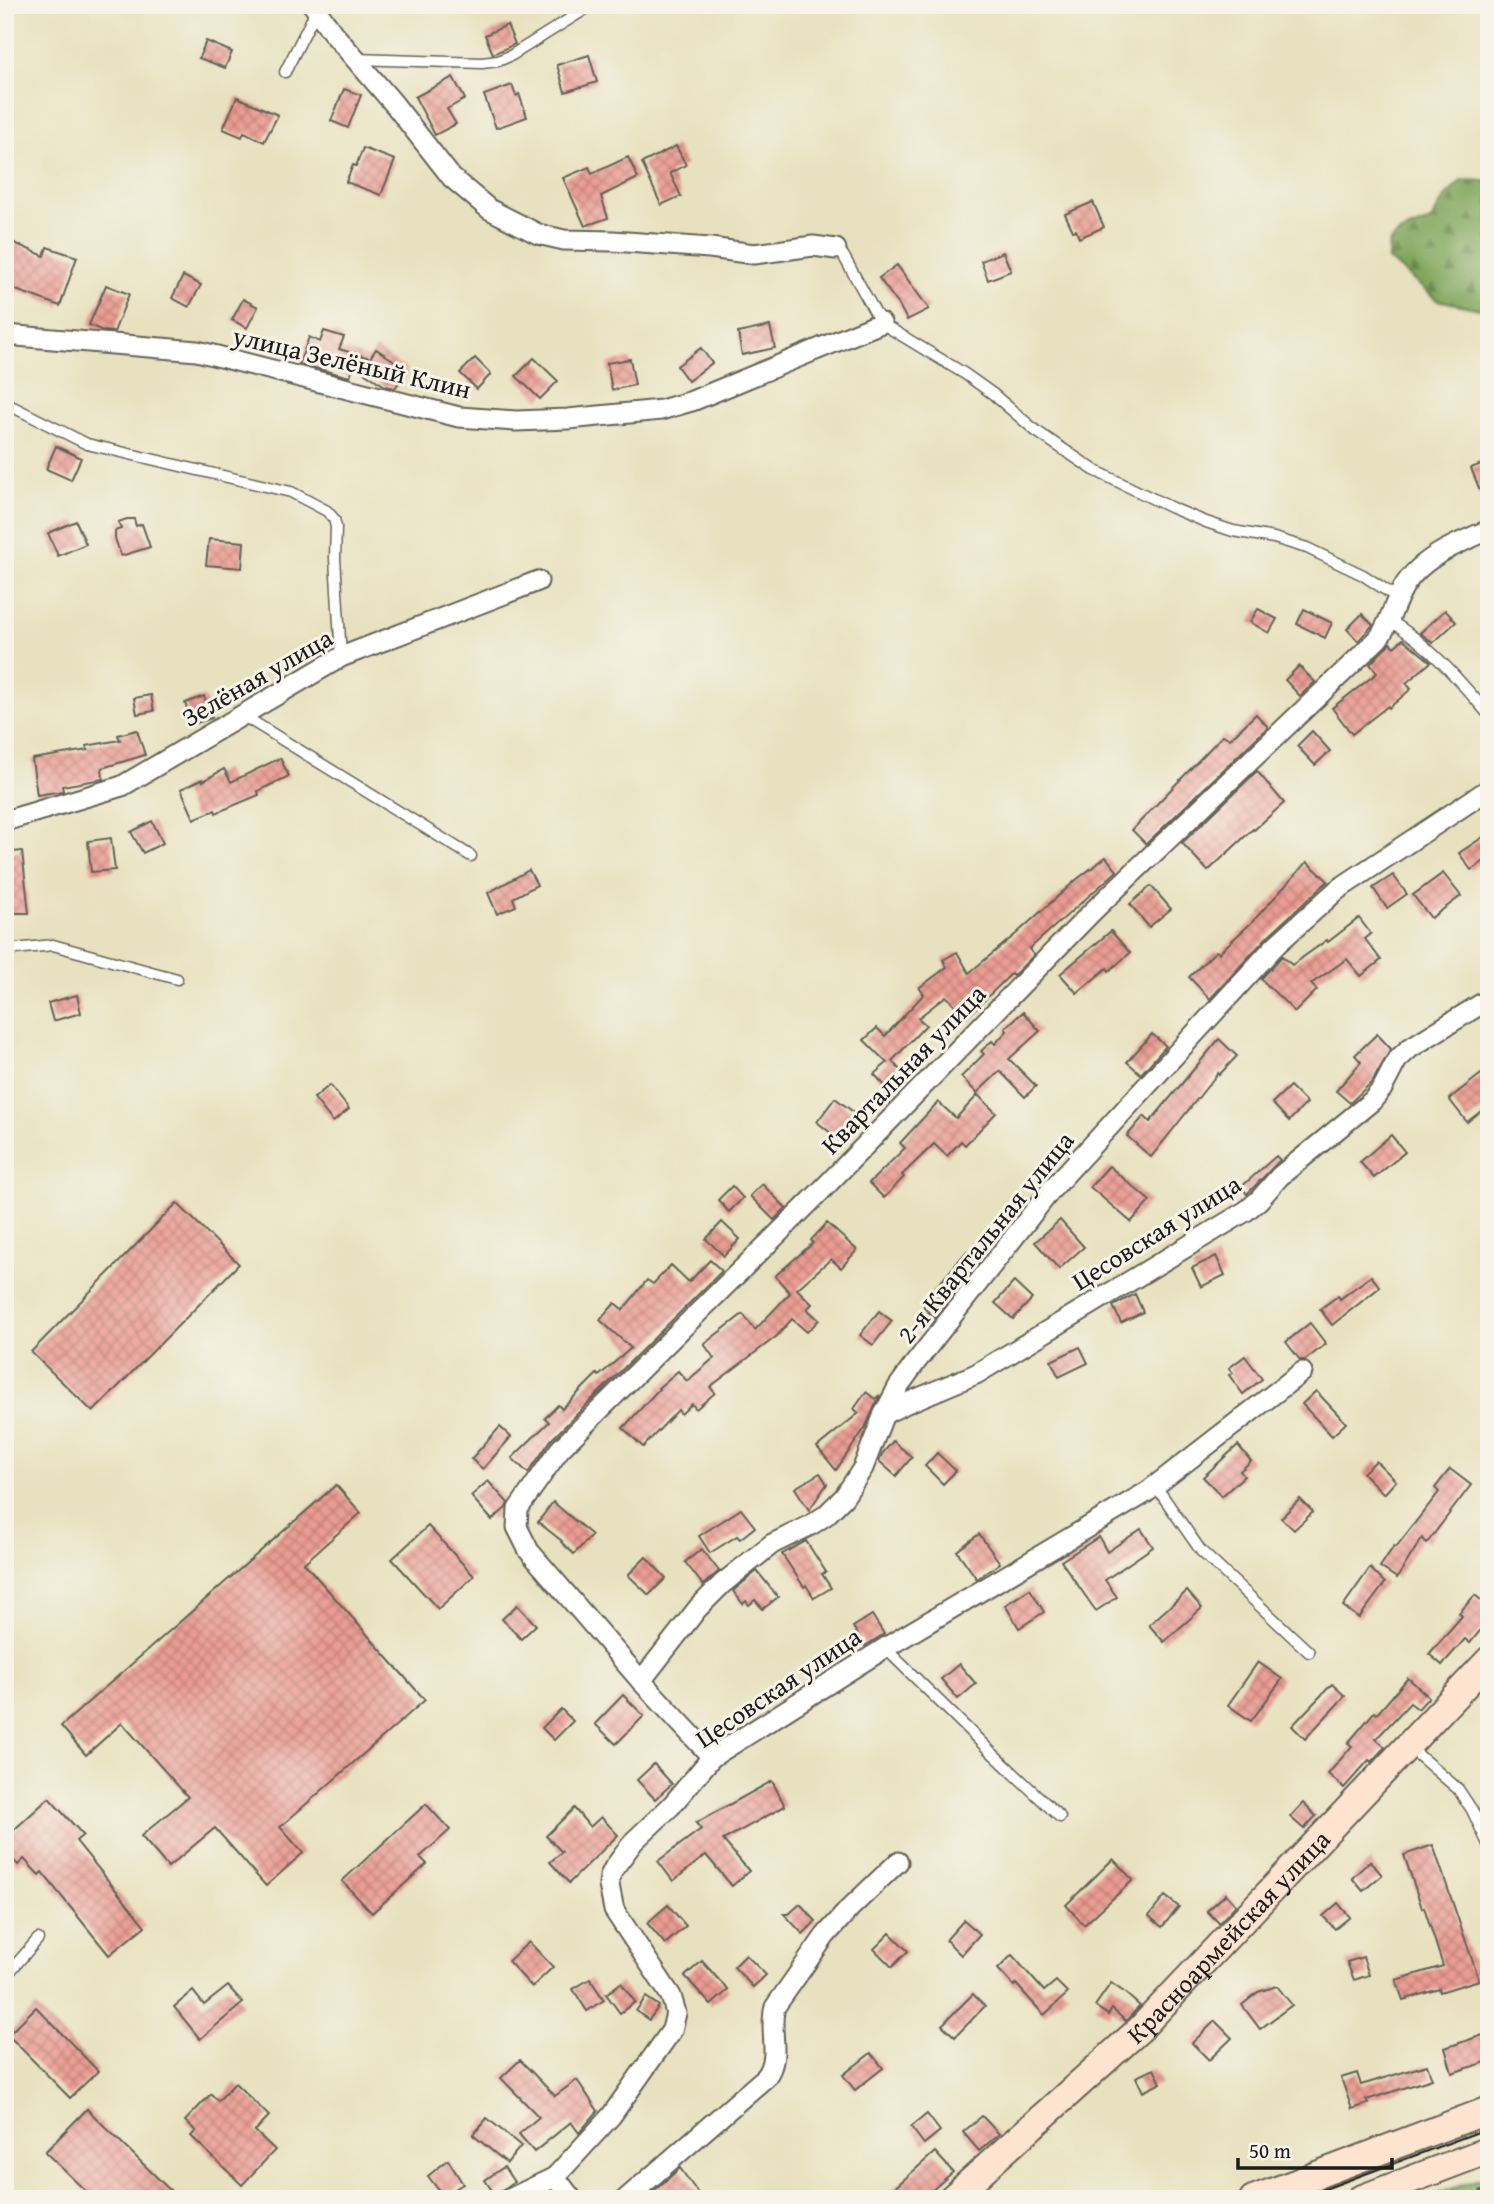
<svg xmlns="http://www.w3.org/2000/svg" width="1494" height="2204" font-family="'Gentium Book Plus',serif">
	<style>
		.forest { fill: url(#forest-firs); stroke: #4e613c; stroke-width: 2 }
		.building { fill: url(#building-cross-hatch) }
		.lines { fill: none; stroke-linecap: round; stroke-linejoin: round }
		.lane-casing { stroke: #636155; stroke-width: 13 }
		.street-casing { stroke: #636155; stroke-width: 23 }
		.secondary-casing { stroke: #636155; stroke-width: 30 }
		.path { stroke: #636155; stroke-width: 3.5; stroke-dasharray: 5 5; stroke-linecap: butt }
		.lane { stroke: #fff; stroke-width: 10 }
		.street { stroke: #fff; stroke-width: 19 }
		.secondary { stroke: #fde4d1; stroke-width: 26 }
		.tram { stroke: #1c1c1c; stroke-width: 2 }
		.labels { text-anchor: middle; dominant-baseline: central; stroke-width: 6; stroke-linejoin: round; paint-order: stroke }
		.street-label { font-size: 26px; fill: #1c1c1c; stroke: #f7f3e8 }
	</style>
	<defs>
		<pattern id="forest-firs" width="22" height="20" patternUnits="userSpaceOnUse" patternTransform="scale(1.75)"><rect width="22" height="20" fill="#80a65c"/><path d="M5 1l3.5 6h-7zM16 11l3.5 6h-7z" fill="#68864b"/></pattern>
		<pattern id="building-cross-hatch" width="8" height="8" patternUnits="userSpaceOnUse" patternTransform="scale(1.75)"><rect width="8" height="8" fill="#eb9d94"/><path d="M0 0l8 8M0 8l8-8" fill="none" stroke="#be7f78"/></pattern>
	</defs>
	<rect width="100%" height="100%" fill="#f7f3e8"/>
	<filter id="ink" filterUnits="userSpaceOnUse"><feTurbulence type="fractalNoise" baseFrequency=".0143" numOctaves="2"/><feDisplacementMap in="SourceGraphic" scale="14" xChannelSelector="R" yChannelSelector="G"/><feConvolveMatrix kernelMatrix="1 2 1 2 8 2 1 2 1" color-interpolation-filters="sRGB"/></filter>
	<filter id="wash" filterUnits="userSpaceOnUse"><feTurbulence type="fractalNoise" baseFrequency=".00686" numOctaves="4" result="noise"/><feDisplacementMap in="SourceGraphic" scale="28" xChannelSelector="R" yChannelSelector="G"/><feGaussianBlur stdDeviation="1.57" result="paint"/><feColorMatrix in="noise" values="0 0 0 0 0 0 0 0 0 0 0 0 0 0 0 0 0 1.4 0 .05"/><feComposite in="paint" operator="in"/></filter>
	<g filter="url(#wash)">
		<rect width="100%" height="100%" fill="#e8e1bf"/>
		<g class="forest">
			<polygon points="1462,180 1489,181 1489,311 1437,300 1388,259 1389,243 1401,232 1431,221 1444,198"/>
			<polygon points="1489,2178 1489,2199 1424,2199 1479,2179"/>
		</g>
		<g id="blocks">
			<g class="building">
				<polygon points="507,25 515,44 493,54 485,35"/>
				<polygon points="206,41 232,52 225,68 199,58"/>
				<polygon points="589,55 597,82 565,92 557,65"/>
				<polygon points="453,77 465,99 447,109 456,124 435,135 415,97"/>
				<polygon points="512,85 516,96 519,94 527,117 496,128 484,95"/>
				<polygon points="344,89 361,95 348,128 331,121"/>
				<polygon points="237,97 278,115 264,142 244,132 242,137 223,129"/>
				<polygon points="676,146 686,165 670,173 681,196 661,205 642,163"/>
				<polygon points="363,148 395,160 381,195 346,182 353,165 356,166"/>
				<polygon points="628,157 638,178 601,196 608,218 585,226 563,178 589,167 592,174"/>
				<polygon points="1093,202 1104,227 1079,238 1076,230 1073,231 1065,214"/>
				<polygon points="5,239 44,256 47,247 77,257 60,306 5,286"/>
				<polygon points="1003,252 1011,271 988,280 981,261"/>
				<polygon points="897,265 929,309 907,320 899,305 879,278"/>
				<polygon points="183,276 201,285 189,307 172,298"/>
				<polygon points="106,285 129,294 114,332 103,331 89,325"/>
				<polygon points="243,299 258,307 247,328 232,320"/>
				<polygon points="770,326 775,348 742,355 738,333"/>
				<polygon points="324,331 344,337 339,349 370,358 376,349 408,370 395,388 385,386 353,365 350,377 299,364 309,337 320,342"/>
				<polygon points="701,348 712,363 688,381 677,366"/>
				<polygon points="475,358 491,374 477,389 460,373"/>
				<polygon points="534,358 558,381 540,399 516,376"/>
				<polygon points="630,359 635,385 612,390 607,363"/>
				<polygon points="56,446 81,458 71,480 46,469"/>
				<polygon points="1489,461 1489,511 1488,511 1471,468"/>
				<polygon points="127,519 134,519 136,526 142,524 150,547 121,556 115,538 115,531 121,529 118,522"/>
				<polygon points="76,521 86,544 58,556 48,533"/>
				<polygon points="209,539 244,542 242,568 206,565"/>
				<polygon points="1258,609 1277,619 1269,633 1250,622"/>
				<polygon points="1304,609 1332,623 1325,638 1297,624"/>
				<polygon points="1445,610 1456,622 1433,643 1420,633"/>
				<polygon points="1362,614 1373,625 1358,641 1347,629"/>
				<polygon points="1403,639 1431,662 1406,683 1411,689 1389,708 1388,706 1352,734 1332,708 1377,673 1370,664 1390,643 1394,647"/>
				<polygon points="1299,666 1315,682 1300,696 1285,680"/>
				<polygon points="151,695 154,711 137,714 134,698"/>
				<polygon points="204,696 212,718 193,724 185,703"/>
				<polygon points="1256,714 1268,727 1146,844 1132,830 1223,735 1230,739"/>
				<polygon points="137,730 145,755 102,768 103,779 62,786 63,791 37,795 32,759 88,750 86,746 120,740 118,735"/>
				<polygon points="1312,731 1330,751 1315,765 1297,746"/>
				<polygon points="280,758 289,776 258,791 259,795 216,813 215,810 194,819 181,789 202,779 203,781 224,769 231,782"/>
				<polygon points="1257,771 1284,803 1254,830 1253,829 1208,871 1182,843"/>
				<polygon points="152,821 163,843 143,853 131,832"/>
				<polygon points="1489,833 1489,858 1471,870 1459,853"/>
				<polygon points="111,838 115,870 91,872 88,841"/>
				<polygon points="22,851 29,913 5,913 5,853"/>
				<polygon points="1106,857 1117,871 1029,949 1034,955 1013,976 1011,974 967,1017 946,996 918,1018 926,1025 892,1061 907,1078 891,1092 874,1074 887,1063 864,1040 877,1028 885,1036 924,994 919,988 947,967 943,960 957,952 969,973 1016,934 1076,880"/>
				<polygon points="1307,862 1328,881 1268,936 1210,999 1189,977 1216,951 1219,953 1253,921"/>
				<polygon points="529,870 537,885 513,898 516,906 497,914 488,893"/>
				<polygon points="1443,873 1461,896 1431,918 1413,895"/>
				<polygon points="1393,875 1407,894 1387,908 1373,888"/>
				<polygon points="1151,886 1171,909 1149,927 1130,904"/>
				<polygon points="1359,918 1371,934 1365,939 1381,960 1361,976 1347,959 1311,984 1317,990 1295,1012 1261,979 1282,956 1292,965 1327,940 1328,942"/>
				<polygon points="1111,931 1130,953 1109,971 1107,968 1077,993 1060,974"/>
				<polygon points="77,995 81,1013 53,1021 48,1003"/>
				<polygon points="1023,1012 1040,1031 1009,1059 1036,1086 1025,1097 1000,1071 977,1093 961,1077 984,1054 981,1051 992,1041 995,1044 1007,1031 1005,1028"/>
				<polygon points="1152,1034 1166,1046 1141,1074 1127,1062"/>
				<polygon points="1377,1034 1391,1049 1372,1082 1350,1103 1336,1091 1361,1062 1355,1055"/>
				<polygon points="1219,1039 1237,1056 1219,1075 1218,1073 1151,1157 1127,1136 1144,1116 1150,1122"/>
				<polygon points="1481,1074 1489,1083 1489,1105 1467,1122 1449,1099"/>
				<polygon points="330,1085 349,1109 333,1122 314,1098"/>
				<polygon points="1290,1086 1307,1103 1289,1121 1272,1103"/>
				<polygon points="978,1095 996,1113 965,1145 961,1141 947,1156 934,1144 902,1175 904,1177 884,1198 869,1183 905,1148 900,1143 938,1102 956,1118"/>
				<polygon points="835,1098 860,1117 841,1141 817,1122"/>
				<polygon points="1391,1135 1405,1152 1374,1178 1360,1162"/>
				<polygon points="1276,1156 1280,1160 1247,1194 1241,1187"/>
				<polygon points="1109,1166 1150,1201 1131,1222 1090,1187"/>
				<polygon points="762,1184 786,1208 774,1220 750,1196"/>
				<polygon points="732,1186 743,1198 729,1212 718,1200"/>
				<polygon points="177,1203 239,1264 93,1412 31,1352"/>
				<polygon points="1060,1220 1084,1247 1059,1269 1035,1242"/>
				<polygon points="722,1222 740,1239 724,1256 706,1239"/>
				<polygon points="827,1223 857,1250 841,1268 831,1259 797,1289 812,1304 807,1309 819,1320 807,1332 792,1319 777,1336 710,1387 715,1393 696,1409 692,1404 681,1414 678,1410 643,1447 623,1428 659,1389 658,1388 678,1371 687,1381 714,1358 704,1344 743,1314 755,1330 790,1293 775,1276 813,1243 811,1240"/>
				<polygon points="967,1251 979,1262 935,1318 924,1308 924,1302"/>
				<polygon points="1216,1256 1225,1275 1201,1287 1192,1268"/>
				<polygon points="710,1260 722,1271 551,1440 528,1473 512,1458 549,1422 545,1418 558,1405 562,1409 597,1374 599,1376 631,1348 600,1320 615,1303 623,1310 647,1280 653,1284 671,1265 689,1282"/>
				<polygon points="1371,1276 1380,1287 1332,1325 1320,1309 1338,1296 1340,1299"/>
				<polygon points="1014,1282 1032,1299 1013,1319 995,1303"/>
				<polygon points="1135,1294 1143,1312 1121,1323 1113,1306"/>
				<polygon points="879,1311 892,1321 873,1345 860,1335"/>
				<polygon points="1310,1323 1326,1344 1305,1360 1300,1360 1286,1342"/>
				<polygon points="1080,1347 1088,1363 1059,1377 1051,1361"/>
				<polygon points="1245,1356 1262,1379 1243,1394 1229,1375 1233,1373 1229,1368"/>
				<polygon points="1316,1391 1346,1423 1332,1436 1302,1404"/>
				<polygon points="866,1392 875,1399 880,1395 865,1428 836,1470 817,1447 859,1413 854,1409"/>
				<polygon points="500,1427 511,1437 483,1469 471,1459"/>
				<polygon points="893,1441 912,1457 896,1476 879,1461 882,1454"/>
				<polygon points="1238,1445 1251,1461 1240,1471 1244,1476 1222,1496 1203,1477"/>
				<polygon points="937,1453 956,1471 943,1484 925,1466"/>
				<polygon points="1376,1461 1396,1481 1384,1494 1363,1473"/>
				<polygon points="1450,1469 1471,1485 1427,1543 1422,1538 1397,1578 1380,1567 1394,1546 1396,1547 1439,1492 1435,1488"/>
				<polygon points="820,1473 827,1484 809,1510 795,1488"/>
				<polygon points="488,1481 508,1503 506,1508 492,1520 471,1496"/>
				<polygon points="336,1485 361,1513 304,1563 425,1700 280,1827 303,1853 266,1886 215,1828 168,1867 141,1836 188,1797 122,1723 86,1755 61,1726"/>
				<polygon points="1300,1499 1313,1512 1294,1530 1281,1518"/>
				<polygon points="553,1502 592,1535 574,1554 561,1542 562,1541 538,1522"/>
				<polygon points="741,1509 755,1527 740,1539 737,1536 710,1553 699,1536"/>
				<polygon points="428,1526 474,1576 438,1609 392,1559"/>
				<polygon points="1141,1529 1153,1547 1105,1580 1117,1597 1096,1611 1061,1561 1099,1537 1107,1552"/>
				<polygon points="979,1534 1000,1563 977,1579 957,1551"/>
				<polygon points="806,1541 826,1572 822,1574 831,1588 814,1598 806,1585 804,1587 782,1554"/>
				<polygon points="702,1549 719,1571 703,1585 685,1562"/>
				<polygon points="646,1557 666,1578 649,1595 628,1575"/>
				<polygon points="1370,1568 1385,1583 1359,1618 1343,1606"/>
				<polygon points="757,1571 778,1597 763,1609 755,1600 749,1605 746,1601 743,1604 733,1591"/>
				<polygon points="1030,1589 1044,1612 1019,1628 1005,1605"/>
				<polygon points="1187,1591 1202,1608 1164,1642 1149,1625"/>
				<polygon points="1475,1595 1489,1607 1489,1620 1470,1643 1465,1639 1442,1665 1429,1654 1462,1616 1459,1613"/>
				<polygon points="517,1605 536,1625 521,1639 502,1619"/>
				<polygon points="872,1615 884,1634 865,1646 853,1627"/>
				<polygon points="1258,1662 1282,1679 1251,1721 1228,1705"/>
				<polygon points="959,1664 976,1684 958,1699 941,1679"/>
				<polygon points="1408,1678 1429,1697 1418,1709 1410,1703 1376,1739 1385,1747 1371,1762 1369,1760 1344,1788 1328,1774 1352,1746 1348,1743 1374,1712 1377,1714"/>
				<polygon points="1332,1684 1345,1696 1305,1739 1292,1726"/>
				<polygon points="623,1695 644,1716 616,1744 595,1724"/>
				<polygon points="561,1709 573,1721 554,1740 542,1728"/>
				<polygon points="654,1764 672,1784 655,1799 637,1780"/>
				<polygon points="772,1781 785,1806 723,1840 749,1871 732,1886 706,1855 673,1881 658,1861 701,1829 696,1823"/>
				<polygon points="49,1798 83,1835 76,1841 145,1926 109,1955 42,1872 39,1875 24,1859 18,1865 5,1851 5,1838"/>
				<polygon points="1303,1803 1316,1816 1304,1829 1290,1817"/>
				<polygon points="426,1804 450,1830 420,1857 427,1864 372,1913 342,1881"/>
				<polygon points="574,1808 590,1827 601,1817 618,1835 569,1883 550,1862 562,1852 546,1836"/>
				<polygon points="1433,1845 1479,1980 1440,1992 1439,1989 1403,2000 1396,1980 1443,1966 1424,1907 1422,1908 1404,1855"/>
				<polygon points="1113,1859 1133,1880 1084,1925 1066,1905"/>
				<polygon points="1370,1861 1382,1875 1363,1891 1352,1878"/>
				<polygon points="1226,1894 1236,1905 1219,1923 1207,1911"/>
				<polygon points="1165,1896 1179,1907 1162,1927 1149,1916"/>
				<polygon points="1338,1903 1350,1917 1335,1929 1323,1916"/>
				<polygon points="800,1904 816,1921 803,1934 784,1914 789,1914"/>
				<polygon points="668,1905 686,1926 665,1944 647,1923"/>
				<polygon points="964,1920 980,1934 961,1955 946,1940"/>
				<polygon points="890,1933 908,1951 892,1967 874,1949"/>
				<polygon points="529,1942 553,1967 532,1987 508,1961"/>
				<polygon points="746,1955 766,1975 753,1987 734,1967"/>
				<polygon points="1012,1955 1044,1991 1056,1981 1068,1993 1044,2015 1016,1984 1014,1986 998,1969"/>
				<polygon points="1363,1957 1369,1975 1354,1980 1347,1962"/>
				<polygon points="702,1961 728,1990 711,2005 685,1976"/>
				<polygon points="590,1979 604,2000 587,2011 573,1989"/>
				<polygon points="621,1983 635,2002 620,2013 606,1994"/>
				<polygon points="1111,1983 1124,1992 1140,2006 1126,2021 1112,2009 1108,2015 1095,2006"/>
				<polygon points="228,1986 243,2003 200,2039 174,2007 193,1991 204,2005"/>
				<polygon points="1277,1986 1292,2005 1260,2029 1242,2005 1258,1992"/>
				<polygon points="973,1994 985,2006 955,2037 942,2025"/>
				<polygon points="646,1997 659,2006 649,2020 636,2011"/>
				<polygon points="36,2007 98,2071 70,2098 8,2035"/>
				<polygon points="1215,2021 1232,2038 1209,2060 1192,2043"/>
				<polygon points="1489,2033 1489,2061 1452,2073 1445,2048"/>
				<polygon points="871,2053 883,2068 855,2090 843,2075"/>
				<polygon points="520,2060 555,2096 577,2080 598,2111 579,2133 571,2122 534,2152 519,2134 539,2117 501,2078"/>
				<polygon points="1427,2065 1432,2079 1366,2100 1368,2104 1352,2109 1341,2078 1357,2073 1361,2085"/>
				<polygon points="1154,2069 1161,2083 1143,2092 1136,2077"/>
				<polygon points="235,2083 269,2116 255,2131 275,2150 242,2185 191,2136 196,2131 185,2121 211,2094 218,2101"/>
				<polygon points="87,2109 179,2199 94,2199 45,2152"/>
				<polygon points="927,2114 940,2131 924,2144 911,2127"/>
				<polygon points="982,2116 999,2134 979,2151 963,2132"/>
				<polygon points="487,2118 521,2146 507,2163 473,2135"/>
				<polygon points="935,2152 953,2172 922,2199 882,2199"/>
				<polygon points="448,2160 463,2184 443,2196 428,2176"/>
				<polygon points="504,2167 514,2182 495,2195 485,2180"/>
				<polygon points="680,2168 702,2199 645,2199"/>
			</g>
		</g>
	</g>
	<g filter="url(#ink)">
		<use href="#blocks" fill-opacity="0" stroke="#636155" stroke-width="2"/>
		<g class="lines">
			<defs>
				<g id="lane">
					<polyline points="355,59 482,63 498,61 512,55 592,5"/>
					<polyline points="285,72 316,11"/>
					<polyline points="836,249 843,255 881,323 965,374 993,394 1036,431 1094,470 1172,508 1206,522 1233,531 1274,538 1307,548 1363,575 1398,598"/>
					<polyline points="5,403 87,444 291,492 327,511 334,519 336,527 335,558 341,657"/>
					<path d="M1389,620C1429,644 1459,680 1489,715"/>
					<polyline points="242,715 471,856"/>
					<polyline points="5,950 53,945 177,979"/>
					<polyline points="1155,1485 1201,1551 1309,1652"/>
					<polyline points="885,1648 989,1750 1060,1817"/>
					<polyline points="1409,1747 1458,1789 1472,1810 1489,1846"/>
					<polyline points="5,1977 38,1939"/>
				</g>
				<g id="street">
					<polyline points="313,5 332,32 394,104 452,178 489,209 538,234 564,240 613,241 710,248 754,254 813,246 836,249"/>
					<polyline points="5,335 197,351 459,417 516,421 568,419 661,410 692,401 881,323"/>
					<polyline points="5,821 122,786 341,657 538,581"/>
					<polyline points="884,1414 907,1403 976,1374 1246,1211 1259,1200 1280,1176 1372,1101 1382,1089 1397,1060 1410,1048 1489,999"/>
					<path d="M641,1681L529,1551L517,1527L518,1509L560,1449L815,1197L1093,911L1378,639C1389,625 1392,609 1400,594C1415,560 1457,543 1489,530"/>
					<polyline points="712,1757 641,1681 698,1608 722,1584 772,1544 811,1525 826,1515 844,1497 863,1468 884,1414 898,1387 916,1362 1051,1190 1276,945 1337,890 1489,789"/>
					<polyline points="555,2177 611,2116 672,2030 676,2013 671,1996 614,1910 609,1885 610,1876 614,1868 634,1841 671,1806 712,1757 885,1648 1147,1492 1302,1372"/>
					<polyline points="509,2199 555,2177 572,2199"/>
					<path d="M626,2199L766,2077C782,2056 768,2031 775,2007L825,1936L850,1908L898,1862"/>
				</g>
				<g id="secondary">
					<path id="s1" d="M951,2199L1140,2029L1489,1660"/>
					<polyline points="1253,2199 1489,2110"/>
					<polyline points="1360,2199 1489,2150"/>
				</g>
			</defs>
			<use href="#lane" class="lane-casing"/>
			<use href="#street" class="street-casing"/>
			<use href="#secondary" class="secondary-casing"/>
			<polyline class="path" points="1461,2199 1489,2188"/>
			<use href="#lane" class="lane"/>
			<use href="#street" class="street"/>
			<use href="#secondary" class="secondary"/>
			<polyline class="tram" points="1298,2199 1489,2128"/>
		</g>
	</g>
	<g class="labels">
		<g class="street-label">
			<text transform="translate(352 362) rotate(13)">улица Зелёный Клин</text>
			<text transform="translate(257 677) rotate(-30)">Зелёная улица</text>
			<text transform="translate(903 1069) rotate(-46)">Квартальная улица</text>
			<text transform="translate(1156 1232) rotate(-32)">Цесовская улица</text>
			<text transform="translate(985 1237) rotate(-51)">2-я Квартальная улица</text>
			<text transform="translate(778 1687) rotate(-34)">Цесовская улица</text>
			<text stroke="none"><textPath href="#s1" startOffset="382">Красноармейская улица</textPath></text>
		</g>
	</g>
	<rect width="1494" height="2204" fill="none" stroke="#f7f3e8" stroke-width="28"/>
	<path d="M1238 2158v10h154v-10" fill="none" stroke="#1c1c1c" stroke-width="3.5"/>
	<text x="1249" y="2158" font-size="21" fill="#1c1c1c" stroke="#f7f3e8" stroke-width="5" paint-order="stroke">50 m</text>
</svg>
